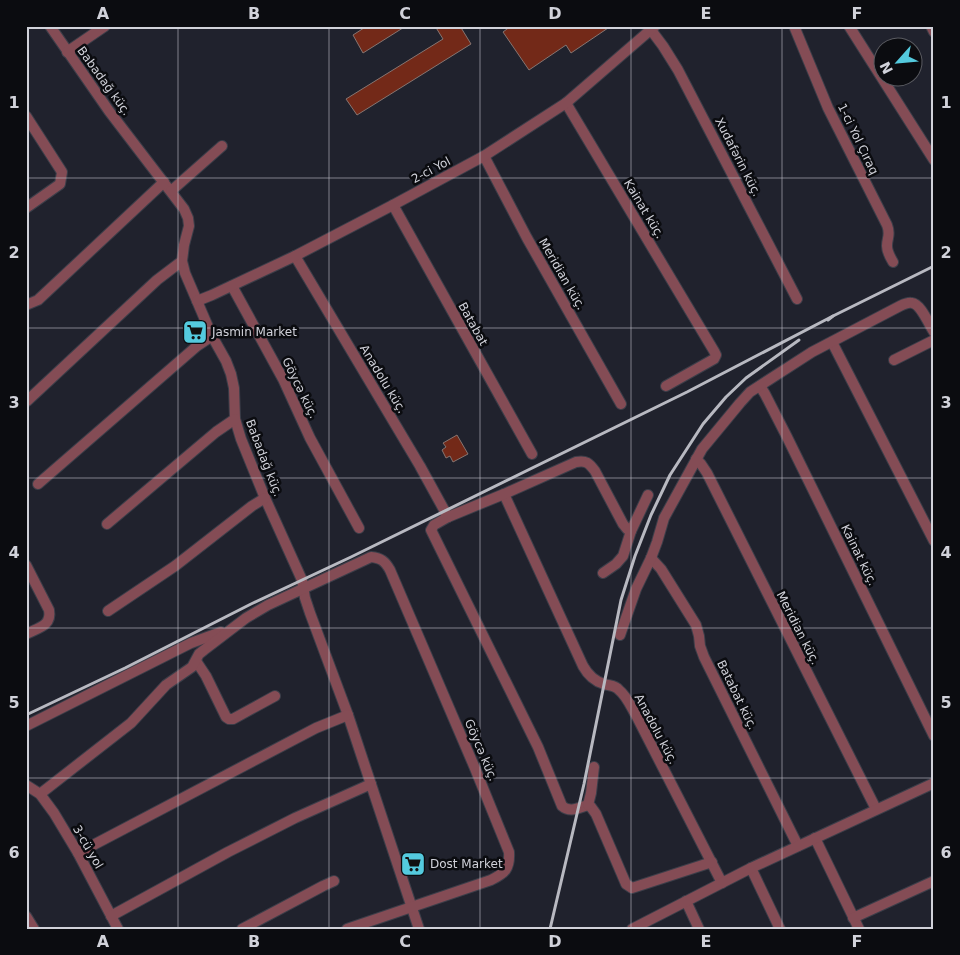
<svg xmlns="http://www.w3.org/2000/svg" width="960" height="955" font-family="'DejaVu Sans',sans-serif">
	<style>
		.building { fill: #732918; stroke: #867571 }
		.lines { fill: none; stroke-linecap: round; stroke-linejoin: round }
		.minor-casing { stroke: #3c3e49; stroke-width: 12 }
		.minor { stroke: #844c55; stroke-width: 10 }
		.rail { stroke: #b8b9c1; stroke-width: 3 }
		.grid { fill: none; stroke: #d1d2da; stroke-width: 1; stroke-opacity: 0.55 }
		.labels { text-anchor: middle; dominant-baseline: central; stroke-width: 5; stroke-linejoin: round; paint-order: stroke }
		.street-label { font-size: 12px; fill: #d1d2da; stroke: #0b0c10 }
		.poi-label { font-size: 12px; fill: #d1d2da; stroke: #0b0c10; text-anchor: start }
		.neatline { fill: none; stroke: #d1d2da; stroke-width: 2 }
		.grid-label { font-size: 16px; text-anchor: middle; font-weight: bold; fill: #d1d2da }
	</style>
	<rect width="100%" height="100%" fill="#20222d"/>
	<g class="building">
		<polygon points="367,26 406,26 363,53 353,35"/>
		<polygon points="435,26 460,26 471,44 357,115 346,99 443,39"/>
		<polygon points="511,26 611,26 571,53 566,45 529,70 503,32"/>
		<polygon points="457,435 468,454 453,462 450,456 446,458 442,450 446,447 443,443"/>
	</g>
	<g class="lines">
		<defs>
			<g id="minor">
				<polyline points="50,26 109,111 184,209 188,218 189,226 184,245 182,261 185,273 212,336 226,361 231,374 234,388 235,419 241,439 265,498 302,580 305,598 310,613 348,715 419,929"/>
				<path d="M794,26L828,108L887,225C891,235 887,237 887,246C887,251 890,257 893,262"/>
				<polyline points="849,26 934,160"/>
				<polyline points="931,26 934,32"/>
				<polyline points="651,30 663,46 678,70 797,299"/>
				<polyline points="67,52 105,26"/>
				<polyline points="566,103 714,351 716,355 714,359 666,386"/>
				<polyline points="26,116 62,172 60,184 26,208"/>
				<polyline points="484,156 527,238 621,404"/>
				<polyline points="171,191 222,146"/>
				<polyline points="393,205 532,454"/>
				<polyline points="295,256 420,466 448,517"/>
				<polyline points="232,286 283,379 310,438 359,528"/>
				<polyline points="197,301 212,295 295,256 393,205 484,156 566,103 655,26"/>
				<polyline points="26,305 38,300 164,182"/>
				<polyline points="832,342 934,541"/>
				<polyline points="894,360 934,340"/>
				<polyline points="760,386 765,394 787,437 934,736"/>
				<polyline points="27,401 157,280 182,261"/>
				<polyline points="696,459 701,464 707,473 876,809"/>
				<polyline points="38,484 197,346 212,336"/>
				<path d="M504,494L583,666C588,675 594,681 604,684C610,686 615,685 619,690C627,696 632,709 637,717L722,883"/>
				<polyline points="107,524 216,432 235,419"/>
				<polyline points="651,558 661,569 696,625 699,636 700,646 704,657 798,846"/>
				<path d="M26,565L49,610C52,626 38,628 26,634"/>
				<polyline points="603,573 616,564 623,556 631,531 648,495"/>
				<polyline points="108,611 175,566 252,506 265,498"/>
				<path d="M620,635L636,589L651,558L657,542L664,518L702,449L740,403L750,392L812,352L900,306C904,304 908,302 912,303C921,304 929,325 934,332"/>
				<polyline points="196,661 206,676 226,717 229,719 233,719 275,696"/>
				<polyline points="26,726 191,643 221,632"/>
				<polyline points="26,785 40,794 54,813 78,853 118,929"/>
				<path d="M40,794L131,723L166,685L192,667L199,654L204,650L246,618L268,605L371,557C381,558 385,561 390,570L474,766L509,852C510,869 505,873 491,880L347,929"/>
				<path d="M588,805C578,808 570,813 562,806L538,747L431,530L434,525L448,517L504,494L576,462C586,460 589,463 595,471L623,524L627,529L631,531"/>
				<polyline points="588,805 591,807 596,814 626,884 632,888 712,862"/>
				<polyline points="588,805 591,793 594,767"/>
				<polyline points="815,838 859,929"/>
				<polyline points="78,853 316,728 348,715"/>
				<polyline points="751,868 780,929"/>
				<polyline points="686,901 699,929"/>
				<polyline points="26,916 34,929"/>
				<polyline points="111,916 228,852 295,818 371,784"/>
				<polyline points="853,918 934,881"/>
				<polyline points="242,929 323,886 334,881"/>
				<polyline points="632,929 751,868 934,783"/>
			</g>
		</defs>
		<use href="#minor" class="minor-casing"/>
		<use href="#minor" class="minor"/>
		<g class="rail">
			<polyline points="828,320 833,316 934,266"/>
			<polyline points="26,715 125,668 251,604 351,557 687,392 833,316"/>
			<polyline points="550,929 584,784 621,600 635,556 651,515 670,475 703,424 726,397 746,378 799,340"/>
		</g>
	</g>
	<path class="grid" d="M178,26V929M329,26V929M480,26V929M631,26V929M782,26V929M26,178H934M26,328H934M26,478H934M26,628H934M26,778H934"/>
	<defs>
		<symbol id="supermarket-square" viewBox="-11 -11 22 22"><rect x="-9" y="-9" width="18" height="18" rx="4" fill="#54cade" stroke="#0b0c10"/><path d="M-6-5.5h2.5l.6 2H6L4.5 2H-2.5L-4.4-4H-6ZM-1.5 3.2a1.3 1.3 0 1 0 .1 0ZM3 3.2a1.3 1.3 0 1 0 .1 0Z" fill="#111"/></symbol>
	</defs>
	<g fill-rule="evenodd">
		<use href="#supermarket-square" x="181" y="318" width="28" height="28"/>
		<use href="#supermarket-square" x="399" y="850" width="28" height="28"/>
	</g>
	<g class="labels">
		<g class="street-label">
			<text transform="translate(104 81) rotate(54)">Babadağ küç.</text>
			<text transform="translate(858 139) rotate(64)">1-ci Yol Çıraq</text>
			<text transform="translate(738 157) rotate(63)">Xudafərin küç.</text>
			<text transform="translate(431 170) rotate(-28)">2-ci Yol</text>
			<text transform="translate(644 209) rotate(59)">Kainat küç.</text>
			<text transform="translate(562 274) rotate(60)">Meridian küç.</text>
			<text transform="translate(473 324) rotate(61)">Batabat</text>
			<text transform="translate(383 379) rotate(59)">Anadolu küç.</text>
			<text transform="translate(300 388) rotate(64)">Göycə küç.</text>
			<text transform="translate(264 458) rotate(69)">Babadağ küç.</text>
			<text transform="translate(859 555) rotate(64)">Kainat küç.</text>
			<text transform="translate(798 628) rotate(63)">Meridian küç.</text>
			<text transform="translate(737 695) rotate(64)">Batabat küç.</text>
			<text transform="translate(656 729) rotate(62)">Anadolu küç.</text>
			<text transform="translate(481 750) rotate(67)">Göycə küç.</text>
			<text transform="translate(88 847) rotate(60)">3-cü yol</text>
		</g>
		<g class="poi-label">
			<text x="212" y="332">Jasmin Market</text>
			<text x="430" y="864">Dost Market</text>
		</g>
	</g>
	<rect width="960" height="955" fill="none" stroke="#0b0c10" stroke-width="55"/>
	<g transform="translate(898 62) rotate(243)"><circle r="24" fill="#0b0c10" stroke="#5a5b61"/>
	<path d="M0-4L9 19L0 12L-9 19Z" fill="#54cade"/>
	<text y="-8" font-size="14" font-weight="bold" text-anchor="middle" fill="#d1d2da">N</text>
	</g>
	<rect x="28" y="28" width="904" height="900" class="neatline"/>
	<g class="grid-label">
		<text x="103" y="19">A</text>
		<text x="254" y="19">B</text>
		<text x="405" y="19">C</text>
		<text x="555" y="19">D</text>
		<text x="706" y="19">E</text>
		<text x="857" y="19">F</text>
		<text x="14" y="108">1</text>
		<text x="946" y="108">1</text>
		<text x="14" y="258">2</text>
		<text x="946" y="258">2</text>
		<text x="14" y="408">3</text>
		<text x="946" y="408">3</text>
		<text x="14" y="558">4</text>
		<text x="946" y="558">4</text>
		<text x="14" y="708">5</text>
		<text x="946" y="708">5</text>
		<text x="14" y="858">6</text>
		<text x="946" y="858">6</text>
		<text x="103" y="947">A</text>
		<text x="254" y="947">B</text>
		<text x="405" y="947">C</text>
		<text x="555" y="947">D</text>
		<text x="706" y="947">E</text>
		<text x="857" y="947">F</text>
	</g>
</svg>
